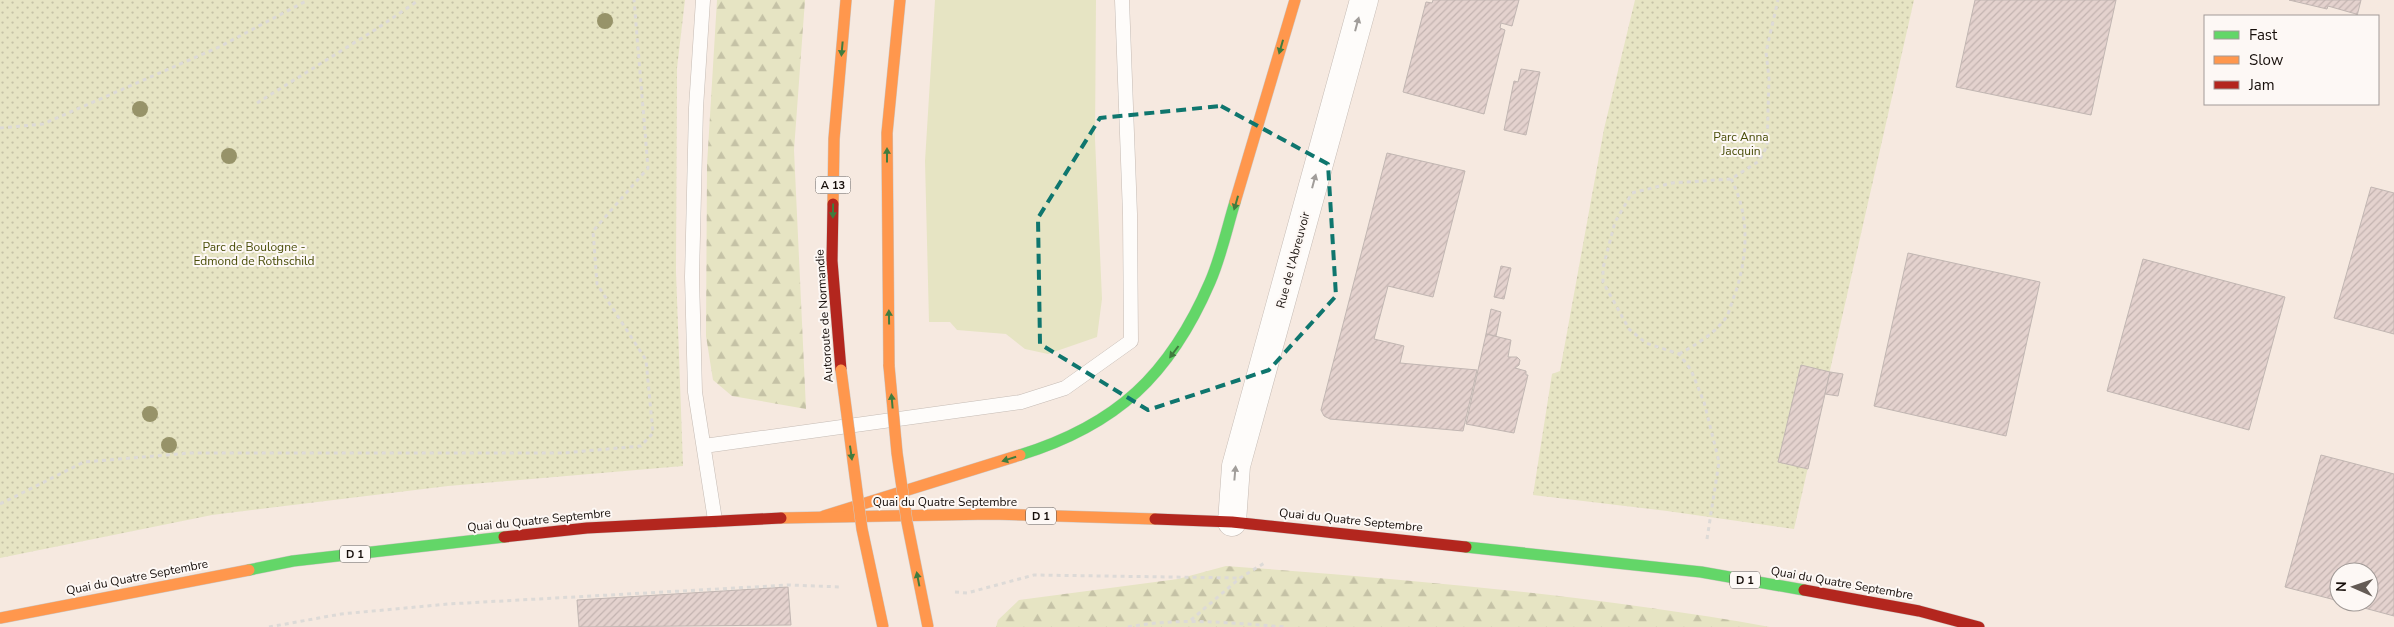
<svg xmlns="http://www.w3.org/2000/svg" width="2394" height="627" font-family="'Nunito Sans',sans-serif">
	<style>
		.grass { fill: #e6e4c3 }
		.forest { fill: url(#forest-firs) }
		.park { fill: url(#park-dots) }
		.building { fill: url(#building-hatch); stroke: #c1b6b2 }
		.lines { fill: none; stroke-linecap: round; stroke-linejoin: round }
		.lane-casing { stroke: #c5bbb4; stroke-width: 15 }
		.street-casing { stroke: #c5bbb4; stroke-width: 29 }
		.fast-casing { stroke: #cdc7c3; stroke-width: 12 }
		.slow-casing { stroke: #cdc7c3; stroke-width: 12 }
		.jam-casing { stroke: #cdc7c3; stroke-width: 12 }
		.path { stroke: #dddad7; stroke-width: 3; stroke-dasharray: 4 4; stroke-linecap: butt }
		.lane { stroke: #fefcfa; stroke-width: 14 }
		.street { stroke: #fefcfa; stroke-width: 28 }
		.fast { stroke: #63d668; stroke-width: 11 }
		.slow { stroke: #ff974d; stroke-width: 11 }
		.jam { stroke: #b3261e; stroke-width: 11 }
		.slow-bridge-casing { stroke: #cdc7c3; stroke-width: 12; stroke-linecap: butt }
		.slow-bridge { stroke: #ff974d; stroke-width: 11 }
		.tree { fill: #979369 }
		.oneway { fill: #a19d9a }
		.oneway2 { fill: #407c3e }
		.marked { fill: none; stroke: #0f766e; stroke-width: 4; stroke-dasharray: 10 6; stroke-linejoin: round }
		.labels { text-anchor: middle; dominant-baseline: central; stroke-width: 4; stroke-linejoin: round; paint-order: stroke }
		.shield { fill: #fdf8f5; stroke: #5b5450; stroke-width: 1 }
		.shield-label { font-size: 11px; font-weight: bold; fill: #160e0a }
		.park-label { font-size: 12px; fill: #494d08; stroke: #fdf8f5 }
		.street-label { font-size: 12px; fill: #160e0a; stroke: #fdf8f5 }
	</style>
	<defs>
		<pattern id="forest-firs" width="22" height="20" patternUnits="userSpaceOnUse" patternTransform="scale(1.25)"><rect width="22" height="20" fill="#e6e4c3"/><path d="M5 1l3.5 6h-7zM16 11l3.5 6h-7z" fill="#c5c2a6"/></pattern>
		<pattern id="park-dots" width="8" height="8" patternUnits="userSpaceOnUse" patternTransform="scale(1.25)"><rect width="8" height="8" fill="#e6e4c3"/><path d="M2 2h.1M6 6h.1" fill="none" stroke="#c5c2a6" stroke-width="1.8" stroke-linecap="round"/></pattern>
		<pattern id="building-hatch" width="6" height="6" patternUnits="userSpaceOnUse" patternTransform="scale(1.25)"><rect width="6" height="6" fill="#e4d2ce"/><path d="M-1 1l2-2M0 6l6-6M5 7l2-2" fill="none" stroke="#c3b3b0"/></pattern>
	</defs>
	<rect width="100%" height="100%" fill="#f6e9e0"/>
	<polygon class="grass" points="935,0 1096,0 1095,139 1102,299 1097,337 1048,354 1025,349 1006,334 957,330 950,322 929,322 925,161"/>
	<g class="forest">
		<polygon points="717,0 805,0 794,150 806,409 732,396 713,380 706,336 707,165"/>
		<path d="M1226,566C1408,579 1590,595 1770,627H996L998,620L1019,600L1178,579Z"/>
	</g>
	<g class="park">
		<polygon points="0,0 685,0 677,68 676,272 683,466 448,486 212,515 0,558"/>
		<polygon points="1635,0 1914,0 1794,529 1667,511 1533,495 1552,374 1560,371 1604,129"/>
	</g>
	<g class="building">
		<polygon points="1433,0 1519,0 1512,26 1501,23 1500,28 1505,30 1484,114 1403,92 1426,2 1432,3"/>
		<polygon points="1975,0 2116,0 2091,115 1956,87"/>
		<polygon points="2289,0 2361,0 2357,16 2356,14 2328,6 2327,9"/>
		<polygon points="1521,69 1540,72 1526,135 1504,130 1514,81 1518,82"/>
		<polygon points="1387,153 1465,171 1433,297 1388,286 1374,339 1404,346 1400,363 1477,370 1463,431 1330,419 1324,416 1321,410"/>
		<polygon points="2371,187 2394,193 2394,334 2334,318"/>
		<polygon points="1908,253 2040,282 2006,436 1874,406"/>
		<polygon points="2143,259 2285,297 2249,430 2107,391"/>
		<polygon points="1501,266 1511,268 1504,299 1494,297"/>
		<polygon points="1491,309 1501,312 1496,336 1486,334"/>
		<polygon points="1486,334 1511,340 1508,357 1517,357 1520,360 1519,365 1515,368 1526,371 1526,375 1528,375 1514,433 1466,424"/>
		<polygon points="1801,365 1830,372 1808,469 1778,462"/>
		<polygon points="1830,372 1843,374 1838,396 1825,394"/>
		<polygon points="2321,455 2394,474 2394,616 2342,602 2369,602 2369,572 2339,572 2339,601 2285,587"/>
		<polygon points="788,587 791,625 579,627 577,600"/>
	</g>
	<g class="lines">
		<defs>
			<g id="lane">
				<polyline points="703,0 696,108 692,277 695,392 715,520"/>
				<polyline points="704,446 1021,402 1065,388 1131,341 1130,214 1122,0"/>
			</g>
			<polyline id="street" points="1232,522 1236,466 1364,0"/>
			<g id="fast">
				<path d="M1020,455C1117,425 1170,375 1210,282C1221,257 1227,228 1235,202"/>
				<polyline points="1466,547 1701,572 1804,590"/>
				<polyline points="249,570 293,561 504,537"/>
			</g>
			<g id="slow">
				<polyline points="1235,202 1295,0"/>
				<polyline points="833,204 834,139 846,0"/>
				<polyline points="889,366 887,133 900,0"/>
				<polyline points="824,516 1020,455"/>
				<polyline points="781,518 991,514 1155,519"/>
				<polyline points="0,618 249,570"/>
			</g>
			<g id="jam">
				<polyline points="833,204 832,261 841,370"/>
				<polyline points="1155,519 1232,522 1466,547"/>
				<polyline points="504,537 587,528 781,518"/>
				<polyline points="1804,590 1919,611 1979,627"/>
			</g>
		</defs>
		<use href="#lane" class="lane-casing"/>
		<use href="#street" class="street-casing"/>
		<use href="#fast" class="fast-casing"/>
		<use href="#slow" class="slow-casing"/>
		<use href="#jam" class="jam-casing"/>
		<g class="path">
			<polyline points="257,103 378,28 419,0"/>
			<polyline points="0,128 43,124 219,47 308,0"/>
			<path d="M1679,354C1697,344 1716,333 1727,316C1730,310 1732,301 1735,294C1748,256 1750,215 1731,179"/>
			<polyline points="0,504 84,462 190,453 563,453 641,446 653,433 646,360 597,284 593,231 648,168 634,0"/>
			<polyline points="1707,539 1719,462 1704,402 1691,370 1679,354 1646,343 1629,329 1603,282 1603,268 1615,222 1632,193 1672,183 1731,179 1759,161 1767,146 1769,78 1766,52 1778,0"/>
			<polyline points="955,592 967,593 1034,575 1240,578"/>
			<polyline points="1191,620 1240,578 1266,562"/>
			<polyline points="269,627 341,614 448,604 789,585 842,587"/>
			<path d="M1128,627C1181,617 1232,623 1286,627"/>
		</g>
		<use href="#lane" class="lane"/>
		<use href="#street" class="street"/>
		<use href="#fast" class="fast"/>
		<use href="#slow" class="slow"/>
		<use href="#jam" class="jam"/>
		<defs>
			<g id="slow-bridge">
				<polyline points="889,366 897,453 907,522 928,627"/>
				<polyline points="841,370 862,529 883,627"/>
			</g>
		</defs>
		<use href="#slow-bridge" class="slow-bridge-casing"/>
		<use href="#slow-bridge" class="slow-bridge"/>
	</g>
	<g class="tree">
		<circle cx="605" cy="21" r="8"/>
		<circle cx="140" cy="109" r="8"/>
		<circle cx="229" cy="156" r="8"/>
		<circle cx="150" cy="414" r="8"/>
		<circle cx="169" cy="445" r="8"/>
	</g>
	<defs><path id="oneway-solid" d="M-6-.8H1V-3.2L6.5 0L1 3.2V.8H-6Z" transform="scale(1.25)"/></defs>
	<g class="oneway">
		<use href="#oneway-solid" transform="translate(1357 24) rotate(-75)"/>
		<use href="#oneway-solid" transform="translate(1314 181) rotate(-75)"/>
		<use href="#oneway-solid" transform="translate(1235 473) rotate(-85)"/>
	</g>
	<g class="oneway2">
		<use href="#oneway-solid" transform="translate(1281 47) rotate(106)"/>
		<use href="#oneway-solid" transform="translate(842 49) rotate(95)"/>
		<use href="#oneway-solid" transform="translate(887 155) rotate(-90)"/>
		<use href="#oneway-solid" transform="translate(1236 203) rotate(106)"/>
		<use href="#oneway-solid" transform="translate(833 211) rotate(91)"/>
		<use href="#oneway-solid" transform="translate(889 317) rotate(-91)"/>
		<use href="#oneway-solid" transform="translate(1174 352) rotate(127)"/>
		<use href="#oneway-solid" transform="translate(892 401) rotate(-95)"/>
		<use href="#oneway-solid" transform="translate(851 453) rotate(82)"/>
		<use href="#oneway-solid" transform="translate(1009 459) rotate(163)"/>
		<use href="#oneway-solid" transform="translate(918 579) rotate(-101)"/>
	</g>
	<path class="marked" d="M1221,106L1328,164L1336,296L1269,370L1148,410L1040,344L1038,218L1100,118Z"/>
	<g class="labels">
		<g class="shield">
			<rect x="815.5" y="176.5" width="35" height="17" rx="4"/>
			<rect x="1026" y="507.5" width="30" height="17" rx="4"/>
			<rect x="340" y="545.5" width="30" height="17" rx="4"/>
			<rect x="1730" y="571.5" width="30" height="17" rx="4"/>
		</g>
		<g class="shield-label">
			<text x="833" y="185">A 13</text>
			<text x="1041" y="516">D 1</text>
			<text x="355" y="554">D 1</text>
			<text x="1745" y="580">D 1</text>
		</g>
		<g class="park-label">
			<text x="1741" y="137">Parc Anna<tspan x="1741" dy="14">Jacquin</tspan></text>
			<text x="254" y="247">Parc de Boulogne -<tspan x="254" dy="14">Edmond de Rothschild</tspan></text>
		</g>
		<g class="street-label">
			<text transform="translate(1293 260) rotate(-75)">Rue de l'Abreuvoir</text>
			<text transform="translate(824 316) rotate(-94)">Autoroute de Normandie</text>
			<text x="945" y="502">Quai du Quatre Septembre</text>
			<text transform="translate(539 520) rotate(-6)">Quai du Quatre Septembre</text>
			<text transform="translate(1351 520) rotate(6)">Quai du Quatre Septembre</text>
			<text transform="translate(137 577) rotate(-11)">Quai du Quatre Septembre</text>
			<text transform="translate(1842 583) rotate(10)">Quai du Quatre Septembre</text>
		</g>
	</g>
	<rect x="2204" y="15" width="175" height="90" fill="#fdf8f5" stroke="#a19a97"/>
	<rect x="2214" y="31" width="25" height="8" fill="#63d668" stroke="#a19a97"/>
	<text x="2249" y="40" font-size="15" fill="#160e0a">Fast</text>
	<rect x="2214" y="56" width="25" height="8" fill="#ff974d" stroke="#a19a97"/>
	<text x="2249" y="65" font-size="15" fill="#160e0a">Slow</text>
	<rect x="2214" y="81" width="25" height="8" fill="#b3261e" stroke="#a19a97"/>
	<text x="2249" y="90" font-size="15" fill="#160e0a">Jam</text>
	<g transform="translate(2354 587) rotate(272)"><circle r="24" fill="#fdf8f5" stroke="#a19a97"/>
	<path d="M0-4L9 19L0 12L-9 19Z" fill="#645b55"/>
	<text y="-8" font-size="14" font-weight="bold" text-anchor="middle" fill="#160e0a">N</text>
	</g>
</svg>
